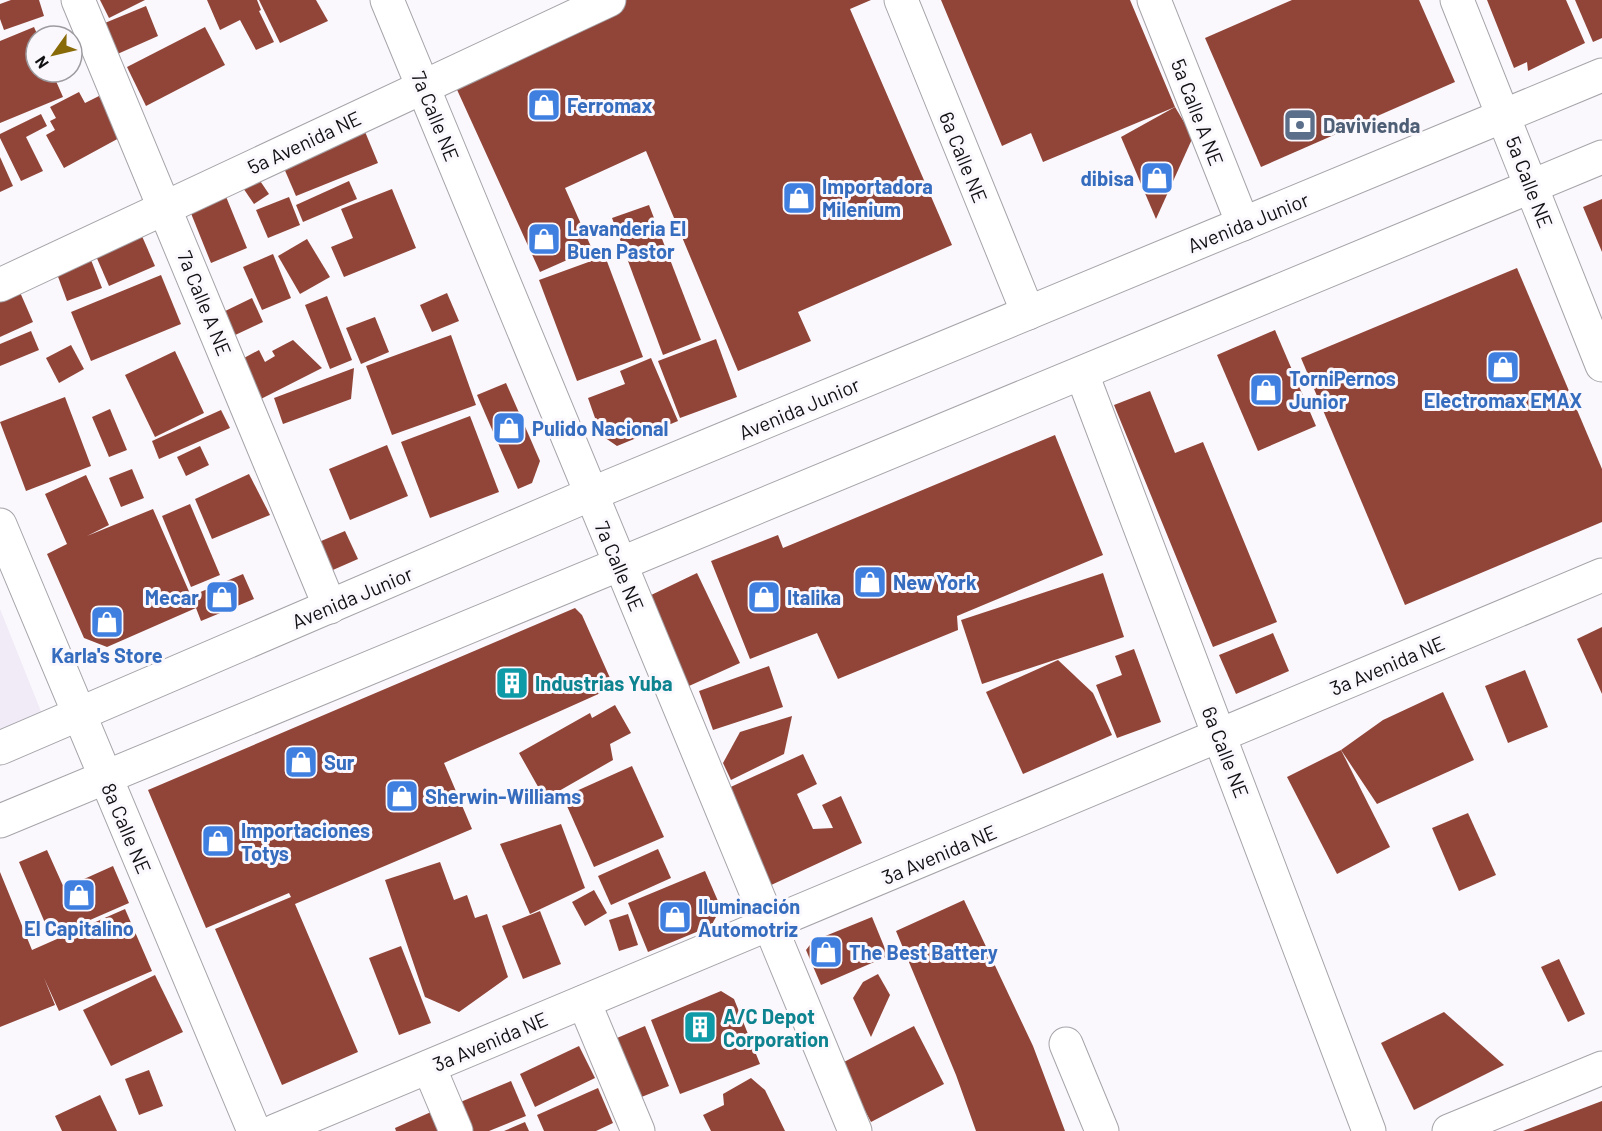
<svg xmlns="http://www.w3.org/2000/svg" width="1602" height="1131" font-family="Barlow,sans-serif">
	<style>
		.built { fill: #f0ebf7 }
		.building { fill: #914538 }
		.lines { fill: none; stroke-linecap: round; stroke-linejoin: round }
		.minor-casing { stroke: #a6a4a9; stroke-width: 35 }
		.major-casing { stroke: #a6a4a9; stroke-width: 35 }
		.minor { stroke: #fff; stroke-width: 33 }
		.major { stroke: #fff; stroke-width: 33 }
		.labels { text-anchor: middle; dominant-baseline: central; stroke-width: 6; stroke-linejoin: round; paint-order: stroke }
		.shop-label { font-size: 20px; font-weight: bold; fill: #366cbe; stroke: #faf8fd; text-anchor: start }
		.street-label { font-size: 20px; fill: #111012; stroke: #faf8fd }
		.service-label { font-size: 20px; font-weight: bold; fill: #4e5e75; stroke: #faf8fd; text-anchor: start }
		.culture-label { font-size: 20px; font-weight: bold; fill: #0d838f; stroke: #faf8fd; text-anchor: start }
	</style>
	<rect width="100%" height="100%" fill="#faf8fd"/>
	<polygon class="built" points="0,609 42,714 0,730"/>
	<g class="building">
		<polygon points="11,0 39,0 44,16 4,30 0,19 0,4"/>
		<polygon points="100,0 145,0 109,18"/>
		<polygon points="207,0 257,0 261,10 259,11 274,42 256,50 240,20 220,30"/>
		<polygon points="259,0 316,0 328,21 280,43"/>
		<polygon points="574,0 871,0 850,9 952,245 798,312 811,341 738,371 646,151 565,188 592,249 540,272 443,59"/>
		<polygon points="941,0 1130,0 1175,107 1043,162 1031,133 1002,146"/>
		<polygon points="1292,0 1419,0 1455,82 1261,167 1205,38"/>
		<polygon points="1487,0 1566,0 1585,43 1528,71 1527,62 1514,68"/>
		<polygon points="1575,0 1602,0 1602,38 1593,42"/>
		<polygon points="146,6 158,36 113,56 100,25"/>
		<polygon points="34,27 38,36 36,36 36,72 52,72 63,97 0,123 0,41"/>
		<polygon points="205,27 225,65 146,106 127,67"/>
		<polygon points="79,92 85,103 99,96 121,137 64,168 46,135 55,130 50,121 56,118 50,107"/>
		<polygon points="1175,107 1193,137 1156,219 1121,137"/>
		<polygon points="356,110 378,163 296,196 274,145"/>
		<polygon points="41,114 47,126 26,137 43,171 21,181 0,138 0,134"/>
		<polygon points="243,156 269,194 254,204 228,166"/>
		<polygon points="0,157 13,186 0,192"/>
		<polygon points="218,177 247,248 211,263 182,191"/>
		<polygon points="349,181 357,199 303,222 296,205"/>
		<polygon points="392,189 416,248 344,277 331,247 353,238 341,209"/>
		<polygon points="289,197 300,225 268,238 256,210"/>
		<polygon points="1602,199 1602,252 1583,207"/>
		<polygon points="649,205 701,340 663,355 612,218"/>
		<polygon points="135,220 155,266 109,286 89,240"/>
		<polygon points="307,239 330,277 300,294 278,256"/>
		<polygon points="84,242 102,288 67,301 50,255"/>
		<polygon points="273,254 291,298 262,310 243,267"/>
		<polygon points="605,256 643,357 577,381 539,280"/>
		<polygon points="1517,268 1602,469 1602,522 1405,605 1301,358"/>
		<polygon points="12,274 33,322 0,337 0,279"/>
		<polygon points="161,275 181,324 91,361 71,312"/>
		<polygon points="447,293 459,321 432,332 420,305"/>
		<polygon points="327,296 352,360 330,369 305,305"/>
		<polygon points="252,298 263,322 231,337 219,314"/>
		<polygon points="375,317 389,352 361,364 346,328"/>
		<polygon points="1275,330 1316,426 1258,451 1217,355"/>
		<polygon points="31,331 39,350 0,366 0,344"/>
		<polygon points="451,335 476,405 392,435 366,366"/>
		<polygon points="716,339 737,397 680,418 658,361"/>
		<polygon points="293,340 322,368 251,404 231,365 259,350 265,362 275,356 272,351"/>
		<polygon points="71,345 84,369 59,383 46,358"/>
		<polygon points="175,351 204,413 155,437 125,375"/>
		<polygon points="651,358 678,421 617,446 601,435 588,398 625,384 620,371"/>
		<polygon points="354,368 351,399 283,424 274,398"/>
		<polygon points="506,383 540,461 532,483 518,489 477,395"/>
		<polygon points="1150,391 1175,453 1203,442 1277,622 1213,647 1114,405"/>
		<polygon points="65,397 91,466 26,491 0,422"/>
		<polygon points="110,409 127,450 109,457 92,417"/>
		<polygon points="221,410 230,428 159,459 152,441"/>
		<polygon points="470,416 499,492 430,518 401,442"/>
		<polygon points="1055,435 1103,555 957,616 958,630 838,679 817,633 750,659 711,561 778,535 783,548"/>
		<polygon points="387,445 408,496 350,520 329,469"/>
		<polygon points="200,446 209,465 186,476 177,457"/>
		<polygon points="132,469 144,498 121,507 109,478"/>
		<polygon points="249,474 270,515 212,539 195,499"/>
		<polygon points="86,475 109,525 87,536 153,509 191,596 243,574 254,599 201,621 196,608 107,647 84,638 47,554 67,544 45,494"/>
		<polygon points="190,504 220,575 191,587 162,516"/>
		<polygon points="345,531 358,559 326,573 314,544"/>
		<polygon points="697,573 740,663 689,686 647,597"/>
		<polygon points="1103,573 1124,637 982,684 961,620"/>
		<polygon points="575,608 582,615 614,687 444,763 472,829 295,904 358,1052 282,1085 215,929 291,897 289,893 206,928 148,790"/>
		<polygon points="1602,627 1602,694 1577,639"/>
		<polygon points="1273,633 1289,671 1236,694 1219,655"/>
		<polygon points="1134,649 1161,722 1117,738 1096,685 1122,675 1115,656"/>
		<polygon points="1058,660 1093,693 1112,735 1023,774 986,692"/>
		<polygon points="769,666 783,707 713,730 699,691"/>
		<polygon points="1525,670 1548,727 1508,743 1485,686"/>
		<polygon points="1443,692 1474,760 1377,804 1341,750 1383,720"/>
		<polygon points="615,705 631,733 610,744 613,760 545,799 519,753 590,713 592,718"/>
		<polygon points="792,716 784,754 731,780 723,763 740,732"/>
		<polygon points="1341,750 1390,847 1337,874 1287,777"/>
		<polygon points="803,754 817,784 797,794 813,829 833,828 822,805 841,796 862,843 769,886 724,790"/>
		<polygon points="632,766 664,837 594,867 563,797"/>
		<polygon points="1468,813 1496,875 1459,891 1432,828"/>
		<polygon points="561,824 585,888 530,914 500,844"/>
		<polygon points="658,849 671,878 611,905 598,876"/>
		<polygon points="47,850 64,888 113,866 129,903 51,937 19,862"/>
		<polygon points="440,862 454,900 467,895 475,918 487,914 508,977 459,1012 425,997 385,880"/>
		<polygon points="705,871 721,908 711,926 648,952 628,903"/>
		<polygon points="0,872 32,950 125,909 152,971 59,1011 44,978 55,1005 0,1027"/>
		<polygon points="594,890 607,913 585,926 572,902"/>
		<polygon points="964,900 1033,1046 1065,1131 976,1131 956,1075 896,931"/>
		<polygon points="540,911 561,964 523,979 502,926"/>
		<polygon points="628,914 638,945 619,951 609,920"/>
		<polygon points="872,917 888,956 821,985 806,950 813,941"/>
		<polygon points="401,946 431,1023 399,1035 369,958"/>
		<polygon points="1559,959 1585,1014 1568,1022 1541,967"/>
		<polygon points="878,974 890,995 871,1037 853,998 863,982"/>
		<polygon points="155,975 183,1032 111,1066 83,1010"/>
		<polygon points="721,991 734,999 760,1064 680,1094 651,1020"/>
		<polygon points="1444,1012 1504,1065 1414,1110 1381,1043"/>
		<polygon points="645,1026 669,1086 634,1100 610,1041"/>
		<polygon points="914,1026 944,1084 871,1122 840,1064"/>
		<polygon points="579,1046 595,1078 535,1107 520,1074"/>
		<polygon points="149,1070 163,1106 139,1115 125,1079"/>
		<polygon points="751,1078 765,1090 785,1131 711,1131 703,1115 724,1105 723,1094"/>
		<polygon points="511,1081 526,1116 489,1131 470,1131 458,1103"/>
		<polygon points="598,1088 613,1123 596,1131 544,1131 537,1115"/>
		<polygon points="100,1095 117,1131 62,1131 55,1116"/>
		<polygon points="1602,1101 1602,1131 1523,1131"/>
		<polygon points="431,1112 439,1131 396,1131 395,1128"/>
		<polygon points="525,1122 529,1131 504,1131"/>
	</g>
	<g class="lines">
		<defs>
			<g id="minor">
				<polyline points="78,0 330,607"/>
				<polyline points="387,0 855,1131"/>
				<polyline points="901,0 1028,313"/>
				<polyline points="1154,0 1243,224"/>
				<polyline points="1457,0 1602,365"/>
				<polyline points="0,285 609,0"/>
				<polyline points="1082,374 1369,1131"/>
				<polyline points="0,525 254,1131"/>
				<polyline points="584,1002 638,1131"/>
				<polyline points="1066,1044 1102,1131"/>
				<polyline points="429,1067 456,1131"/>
				<polyline points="275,1131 1602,575"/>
				<polyline points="1449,1131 1602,1068"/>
			</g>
			<g id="major">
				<polyline points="0,748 591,494 1602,75"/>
				<polyline points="0,821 1602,157"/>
			</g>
		</defs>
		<use href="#minor" class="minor-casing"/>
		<use href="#major" class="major-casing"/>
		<use href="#minor" class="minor"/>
		<use href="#major" class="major"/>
	</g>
	<defs>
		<symbol id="shop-square" viewBox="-11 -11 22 22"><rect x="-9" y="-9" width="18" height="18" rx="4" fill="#3f7fe0" stroke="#faf8fd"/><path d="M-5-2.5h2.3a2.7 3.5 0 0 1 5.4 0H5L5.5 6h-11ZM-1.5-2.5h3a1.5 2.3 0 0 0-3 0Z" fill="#fff"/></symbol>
		<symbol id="bank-square" viewBox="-11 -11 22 22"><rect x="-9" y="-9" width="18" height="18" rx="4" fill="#5c6f8a" stroke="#faf8fd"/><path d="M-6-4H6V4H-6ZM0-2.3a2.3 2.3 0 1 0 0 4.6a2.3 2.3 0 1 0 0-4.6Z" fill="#fff"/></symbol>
		<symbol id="building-square" viewBox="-11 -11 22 22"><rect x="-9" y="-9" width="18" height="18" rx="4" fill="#0f9aa8" stroke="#faf8fd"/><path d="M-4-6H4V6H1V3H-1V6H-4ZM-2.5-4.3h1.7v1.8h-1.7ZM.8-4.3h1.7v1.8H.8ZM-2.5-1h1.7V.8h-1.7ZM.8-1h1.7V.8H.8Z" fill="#fff"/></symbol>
	</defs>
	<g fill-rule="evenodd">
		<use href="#shop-square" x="525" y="86" width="38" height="38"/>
		<use href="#bank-square" x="1281" y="106" width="38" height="38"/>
		<use href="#shop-square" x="1138" y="159" width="38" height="38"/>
		<use href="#shop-square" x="780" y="179" width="38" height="38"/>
		<use href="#shop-square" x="525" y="220" width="38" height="38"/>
		<use href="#shop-square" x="1484" y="348" width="38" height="38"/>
		<use href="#shop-square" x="1247" y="371" width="38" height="38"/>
		<use href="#shop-square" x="490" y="409" width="38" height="38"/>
		<use href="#shop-square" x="851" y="563" width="38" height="38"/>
		<use href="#shop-square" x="203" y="578" width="38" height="38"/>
		<use href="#shop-square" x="745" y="578" width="38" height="38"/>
		<use href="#shop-square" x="88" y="603" width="38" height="38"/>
		<use href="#building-square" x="493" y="664" width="38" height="38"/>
		<use href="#shop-square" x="282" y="743" width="38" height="38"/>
		<use href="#shop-square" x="383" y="777" width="38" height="38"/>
		<use href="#shop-square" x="199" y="822" width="38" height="38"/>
		<use href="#shop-square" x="60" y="876" width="38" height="38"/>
		<use href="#shop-square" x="656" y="898" width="38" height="38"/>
		<use href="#shop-square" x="807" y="933" width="38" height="38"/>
		<use href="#building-square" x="681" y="1008" width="38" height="38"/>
	</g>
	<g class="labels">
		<g class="shop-label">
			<text x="567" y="105">Ferromax</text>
			<text x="1134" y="178" text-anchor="end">dibisa</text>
			<text x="822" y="186">Importadora<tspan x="822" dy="23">Milenium</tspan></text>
			<text x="567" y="228">Lavanderia El<tspan x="567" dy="23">Buen Pastor</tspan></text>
			<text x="1289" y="378">TorniPernos<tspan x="1289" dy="23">Junior</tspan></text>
			<text x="1503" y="400" text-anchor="middle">Electromax EMAX</text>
			<text x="532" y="428">Pulido Nacional</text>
			<text x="893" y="582">New York</text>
			<text x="199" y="597" text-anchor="end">Mecar</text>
			<text x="787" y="597">Italika</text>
			<text x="107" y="655" text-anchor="middle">Karla's Store</text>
			<text x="324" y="762">Sur</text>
			<text x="425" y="796">Sherwin-Williams</text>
			<text x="241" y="830">Importaciones<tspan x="241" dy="23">Totys</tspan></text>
			<text x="698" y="906">Iluminación<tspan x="698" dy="23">Automotriz</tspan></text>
			<text x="79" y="928" text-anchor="middle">El Capitalino</text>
			<text x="849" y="952">The Best Battery</text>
		</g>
		<g class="street-label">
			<text transform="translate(1198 112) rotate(69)">5a Calle A NE</text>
			<text transform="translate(436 116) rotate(68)">7a Calle NE</text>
			<text transform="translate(304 142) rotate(-25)">5a Avenida NE</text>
			<text transform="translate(964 157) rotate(68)">6a Calle NE</text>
			<text transform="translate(1530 182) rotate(69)">5a Calle NE</text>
			<text transform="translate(1248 222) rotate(-22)">Avenida Junior</text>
			<text transform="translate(205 303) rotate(68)">7a Calle A NE</text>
			<text transform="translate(799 408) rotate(-23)">Avenida Junior</text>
			<text transform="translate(620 566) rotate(67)">7a Calle NE</text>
			<text transform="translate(352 597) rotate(-23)">Avenida Junior</text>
			<text transform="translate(1387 665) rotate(-23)">3a Avenida NE</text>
			<text transform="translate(1226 752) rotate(69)">6a Calle NE</text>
			<text transform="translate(127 828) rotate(67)">8a Calle NE</text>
			<text transform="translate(939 854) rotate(-23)">3a Avenida NE</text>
			<text transform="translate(490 1041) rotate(-23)">3a Avenida NE</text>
		</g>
		<g class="service-label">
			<text x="1323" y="125">Davivienda</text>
		</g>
		<g class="culture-label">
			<text x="535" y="683">Industrias Yuba</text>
			<text x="723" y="1016">A/C Depot<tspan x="723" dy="23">Corporation</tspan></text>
		</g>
	</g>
	<g transform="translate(54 54) rotate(236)"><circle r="28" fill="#faf8fd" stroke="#9d9b9f" stroke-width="1.5"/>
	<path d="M0-4.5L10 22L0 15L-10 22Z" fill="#896a08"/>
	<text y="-9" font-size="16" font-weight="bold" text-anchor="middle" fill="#111012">N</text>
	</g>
</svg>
